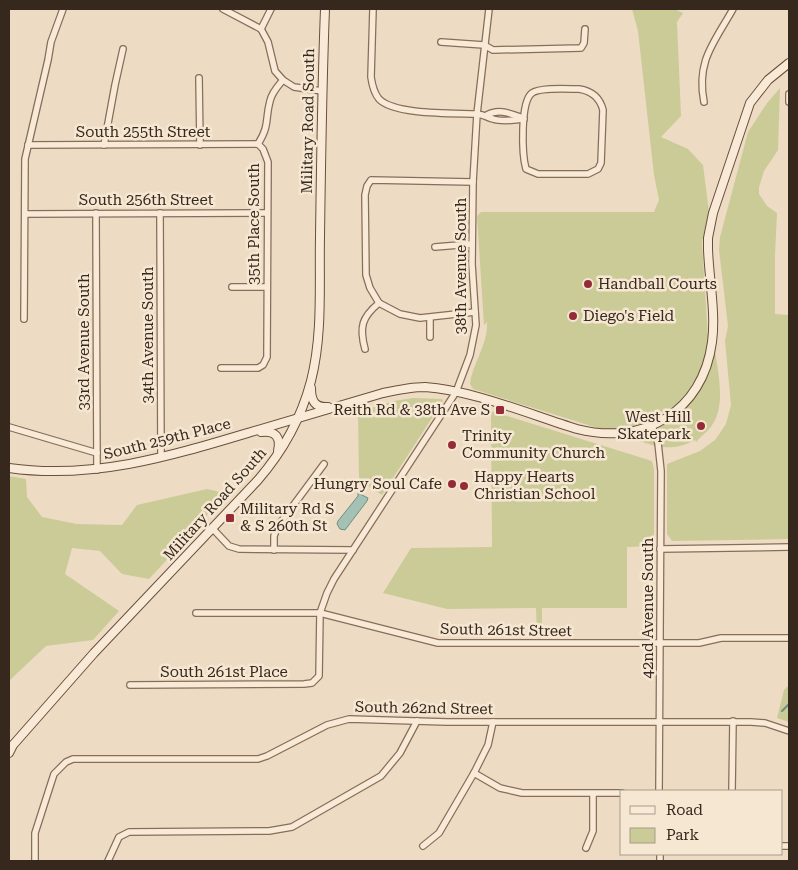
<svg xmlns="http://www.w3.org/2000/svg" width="798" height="870" font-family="'Roboto Serif',serif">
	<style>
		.green { fill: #cacb97 }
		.water { fill: #a5c0b5; stroke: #6c8e82 }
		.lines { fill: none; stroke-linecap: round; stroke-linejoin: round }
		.stream { stroke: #6c8e82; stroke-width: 2 }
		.minor-casing { stroke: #876d5a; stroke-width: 8 }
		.secondary-casing { stroke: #694f3d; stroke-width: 10 }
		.minor { stroke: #f8ead6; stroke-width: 5.5 }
		.secondary { stroke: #f8ead6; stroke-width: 8 }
		.poi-dot { fill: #952b37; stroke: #f5e7d2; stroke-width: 2 }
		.labels { text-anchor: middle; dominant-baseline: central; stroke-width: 5; stroke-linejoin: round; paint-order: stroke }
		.street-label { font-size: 15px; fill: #37281e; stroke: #f5e7d2 }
		.poi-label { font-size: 15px; fill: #37281e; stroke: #f5e7d2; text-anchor: start }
	</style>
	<rect width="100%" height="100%" fill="#eddcc3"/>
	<g class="green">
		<path d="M632,9H674L683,13L677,22L681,116L661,137L688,149L703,165L709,212L702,242L708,338L705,358L697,379H705L715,350C718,374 727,407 710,428C706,433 700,437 696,442L695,440C681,448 667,449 652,445L473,389L470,384C473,362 488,345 487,322L484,325L477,216L481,212H654L659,200L654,175L638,31Z"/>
		<polygon points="780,88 778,150 764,171 759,187 759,194 767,206 777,213 775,255 775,314 789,315 789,539 672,541 667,534 667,464 700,451 715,440 726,424 731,405 725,341 728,326 719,250 720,237 748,132 767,103"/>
		<polygon points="413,398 442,399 443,401 382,495 359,480 358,412 394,401"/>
		<polygon points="491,411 652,461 654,469 654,546 627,547 627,608 542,608 542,636 537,636 536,608 447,609 383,593 411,548 492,547"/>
		<polygon points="9,476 26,479 27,497 42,517 77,524 122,525 137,505 207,489 224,493 201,523 149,579 122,574 100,551 72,548 65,574 119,611 93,640 46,646 9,681"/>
		<polygon points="789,685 789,722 777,718 784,690"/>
	</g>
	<polygon class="water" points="358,493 368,498 367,501 345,530 340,529 337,524 338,521 358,496"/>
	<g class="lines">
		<polyline class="stream" points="782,711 789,704"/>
		<defs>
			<g id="minor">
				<polyline points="223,9 261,29"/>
				<path d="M373,9L371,77C372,84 374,93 379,99C394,115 454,113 477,114C485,115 486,117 493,119C502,122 515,120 524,119"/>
				<polyline points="261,29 271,9"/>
				<polyline points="441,42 484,45 493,50 581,48 584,43 585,29"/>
				<polyline points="199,78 200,145"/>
				<polyline points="283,80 294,87 322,91"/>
				<path d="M579,89C592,91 600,98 603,110L601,163L598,169L588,174H538L526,169C522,155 520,102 532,93C540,87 569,89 579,89Z"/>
				<polyline points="789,94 789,102"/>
				<path d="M704,102C696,61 714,43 733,9"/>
				<path d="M487,115C499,108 511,114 523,118"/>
				<path d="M258,144C270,125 265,119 270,101C272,92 278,86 283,80L275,71L268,42L261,29"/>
				<polyline points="28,145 258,144"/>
				<polyline points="104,145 115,85 123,49"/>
				<polyline points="96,213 97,470"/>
				<polyline points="160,213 161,457"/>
				<polyline points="25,214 267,213"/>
				<polyline points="435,247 471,244"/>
				<polyline points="232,287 266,287"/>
				<polyline points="379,303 370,288 366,275 365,195 367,186 371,180 473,182"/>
				<polyline points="379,303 400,314 420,318 475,312"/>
				<polyline points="24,319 25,159 48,60 51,42 63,9"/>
				<polyline points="430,337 430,318"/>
				<path d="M365,349C359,327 362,317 379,303"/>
				<polyline points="221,368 258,368 263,365 267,357 268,162 263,149 258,144"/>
				<polyline points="652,426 658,443 661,471 659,791"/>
				<polyline points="9,427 97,453"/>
				<polyline points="213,529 229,546 239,549 353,550"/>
				<polyline points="660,549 789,547"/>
				<polyline points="274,550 274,536 278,526 324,464"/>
				<polyline points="196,613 320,613 438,643 699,643 721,638 789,638"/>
				<polyline points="130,685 304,684 312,683 319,676 320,613 327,593 334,579 456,392 470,355 476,325 472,264 473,182 477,114 489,9"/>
				<polyline points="474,773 500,788 522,793 622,793"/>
				<polyline points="732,791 733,721"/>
				<polyline points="423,846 439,833 474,773 488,745 493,722"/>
				<polyline points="782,846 789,846"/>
				<polyline points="586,848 593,831 593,794"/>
				<polyline points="35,861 35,833 54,774 66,762 73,759 258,759 267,756 327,725 349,719 447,722 751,722 765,723 789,731"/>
				<polyline points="108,861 119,837 129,832 269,831 292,827 381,776 400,753 417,721"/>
				<polyline points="660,861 660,854"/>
			</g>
			<g id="secondary">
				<path d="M311,388C311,401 315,408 328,407"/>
				<path d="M261,432C276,430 281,438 278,451"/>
				<path d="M9,468C93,480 171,456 251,432C295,419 339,406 383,393C397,390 411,387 425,387C472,390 531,415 577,429C643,446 703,412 712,342C716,313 709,279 708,249V238L713,213L750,103L768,80L789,63"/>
				<path d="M9,753L13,745L94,653L258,480C283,451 301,419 311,381C323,334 319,284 320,237C321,161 322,85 325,9"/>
			</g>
		</defs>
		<use href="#minor" class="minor-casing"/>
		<use href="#secondary" class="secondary-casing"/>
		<use href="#minor" class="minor"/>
		<use href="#secondary" class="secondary"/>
	</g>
	<g class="poi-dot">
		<circle cx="588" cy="284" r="5"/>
		<circle cx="573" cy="316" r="5"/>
		<rect x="495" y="405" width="10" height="10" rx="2.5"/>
		<circle cx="701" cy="426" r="5"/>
		<circle cx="452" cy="445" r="5"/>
		<circle cx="452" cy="484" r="5"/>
		<circle cx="464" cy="486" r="5"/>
		<rect x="225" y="513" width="10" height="10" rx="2.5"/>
	</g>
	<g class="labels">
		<g class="street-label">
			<text transform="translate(308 121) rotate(-89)">Military Road South</text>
			<text x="143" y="132">South 255th Street</text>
			<text x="146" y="200">South 256th Street</text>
			<text transform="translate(254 224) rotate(-90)">35th Place South</text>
			<text transform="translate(461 266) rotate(-90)">38th Avenue South</text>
			<text transform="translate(148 335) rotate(-90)">34th Avenue South</text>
			<text transform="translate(84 342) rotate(-90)">33rd Avenue South</text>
			<text transform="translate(167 439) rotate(-14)">South 259th Place</text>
			<text transform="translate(215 504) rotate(-48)">Military Road South</text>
			<text transform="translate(648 608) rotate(-90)">42nd Avenue South</text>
			<text transform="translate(506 630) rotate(1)">South 261st Street</text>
			<text x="224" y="672">South 261st Place</text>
			<text transform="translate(424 708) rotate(1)">South 262nd Street</text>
		</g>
		<g class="poi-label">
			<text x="598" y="284">Handball Courts</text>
			<text x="583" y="316">Diego's Field</text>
			<text x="490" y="410" text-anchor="end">Reith Rd &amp; 38th Ave S</text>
			<text x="691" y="417" text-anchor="end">West Hill<tspan x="691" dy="17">Skatepark</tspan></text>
			<text x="462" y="436">Trinity<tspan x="462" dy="17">Community Church</tspan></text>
			<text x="474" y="477">Happy Hearts<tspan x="474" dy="17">Christian School</tspan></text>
			<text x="442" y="484" text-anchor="end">Hungry Soul Cafe</text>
			<text x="240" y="509">Military Rd S<tspan x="240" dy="17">&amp; S 260th St</tspan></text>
		</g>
	</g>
	<rect width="798" height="870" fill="none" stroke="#37281e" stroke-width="20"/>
	<rect x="620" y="790" width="162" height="65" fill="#f5e7d2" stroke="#a99b8a"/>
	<rect x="630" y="806" width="25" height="8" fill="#f8ead6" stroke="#a99b8a"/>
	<text x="666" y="815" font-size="15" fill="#37281e">Road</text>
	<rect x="630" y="828" width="25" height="15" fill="#cacb97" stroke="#a99b8a"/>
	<text x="666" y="840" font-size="15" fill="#37281e">Park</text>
</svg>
